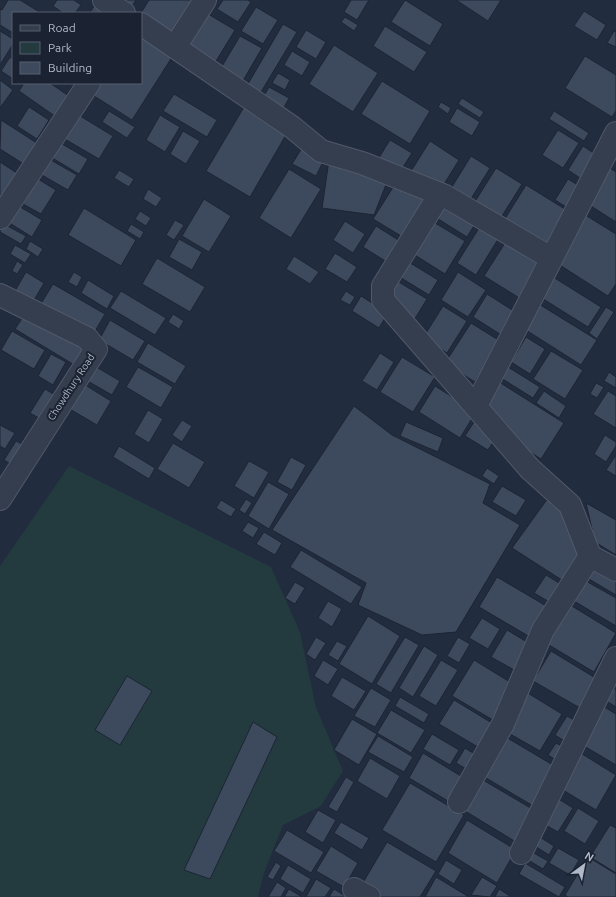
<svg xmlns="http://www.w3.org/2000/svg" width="616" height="897" font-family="Ubuntu,sans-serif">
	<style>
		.green { fill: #233a3f }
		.building { fill: #3d4a5e; stroke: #1d2535 }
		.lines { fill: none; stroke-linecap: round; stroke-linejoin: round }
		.minor-casing { stroke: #515969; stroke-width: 24 }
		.minor { stroke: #353e4e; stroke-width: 22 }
		.labels { text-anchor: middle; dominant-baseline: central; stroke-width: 4; stroke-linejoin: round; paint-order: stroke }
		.street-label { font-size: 10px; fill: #b1b9c9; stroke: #1b2333 }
	</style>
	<rect width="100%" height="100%" fill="#212c3e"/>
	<polygon class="green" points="69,466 271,567 300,632 316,707 343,771 321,806 283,825 264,873 258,897 0,897 0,566"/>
	<g class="building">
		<polygon points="8,0 20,0 41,13 13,13 13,33 0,25 0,9 2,10"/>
		<polygon points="57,0 74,0 81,5 75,13 63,13 53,6"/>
		<polygon points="116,0 136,0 130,9"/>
		<polygon points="149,0 198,0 175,37 141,16 141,13"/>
		<polygon points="223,0 248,0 251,2 238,22 217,9"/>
		<polygon points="351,0 369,0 357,20 344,12"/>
		<polygon points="405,0 443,24 430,46 391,22"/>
		<polygon points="456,0 501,0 488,21"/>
		<polygon points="96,4 109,13 90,12"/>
		<polygon points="256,7 278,20 263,44 241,31"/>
		<polygon points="203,11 235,30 213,66 182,47"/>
		<polygon points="584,11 606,25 597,40 574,26"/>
		<polygon points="345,17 358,25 354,31 341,22"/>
		<polygon points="283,24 297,32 258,97 245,89"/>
		<polygon points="385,26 427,52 414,72 373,46"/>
		<polygon points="306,30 326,42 316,59 296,47"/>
		<polygon points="0,31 13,39 13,44 0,65"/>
		<polygon points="614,31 616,32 616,47 607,43"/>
		<polygon points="141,33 174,54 132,120 91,94 98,83 141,83"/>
		<polygon points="240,36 262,48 240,86 218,73"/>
		<polygon points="334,45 378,73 353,112 309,84"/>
		<polygon points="292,51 310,62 302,76 284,65"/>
		<polygon points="585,56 616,75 616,111 612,117 565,88"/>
		<polygon points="10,57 13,59 13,79 1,71"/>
		<polygon points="278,73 290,80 285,90 272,83"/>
		<polygon points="0,80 13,90 0,108"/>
		<polygon points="382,81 430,111 410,144 361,114"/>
		<polygon points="24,83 50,83 73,99 59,119 19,91"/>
		<polygon points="269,87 289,98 282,111 262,99"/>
		<polygon points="174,94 217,120 207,137 163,111"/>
		<polygon points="462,98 484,112 480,118 458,104"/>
		<polygon points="247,102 290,128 250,197 206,171"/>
		<polygon points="441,102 451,108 448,114 438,107"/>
		<polygon points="29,107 49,120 37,139 17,126"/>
		<polygon points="457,108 480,122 472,136 449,122"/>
		<polygon points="109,111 135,127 127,138 102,122"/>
		<polygon points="554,111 589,133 584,141 549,119"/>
		<polygon points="77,114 113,136 99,159 63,138"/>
		<polygon points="160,115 180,127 165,152 146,140"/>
		<polygon points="1,120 43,147 30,168 0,149"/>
		<polygon points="558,130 579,143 563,168 542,155"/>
		<polygon points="183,131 200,141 186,164 170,154"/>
		<polygon points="390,140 412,153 396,178 375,164"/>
		<polygon points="57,141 88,159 79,174 49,156"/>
		<polygon points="430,141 459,160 436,197 406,179"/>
		<polygon points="583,146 598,156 583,180 568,170"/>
		<polygon points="302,148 324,160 316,176 292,164"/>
		<polygon points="471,156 490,168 469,202 450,190"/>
		<polygon points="49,159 77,175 68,190 40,174"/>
		<polygon points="329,160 389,177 374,215 322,208"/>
		<polygon points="0,162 23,177 0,215"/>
		<polygon points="605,165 616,172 616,222 583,201"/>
		<polygon points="496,168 522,184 497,224 471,208"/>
		<polygon points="289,169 321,189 291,238 259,218"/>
		<polygon points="119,170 134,179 129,187 114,178"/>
		<polygon points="38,179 56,190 41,214 23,204"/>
		<polygon points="568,179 581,187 568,208 555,200"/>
		<polygon points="397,181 429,201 406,239 373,219"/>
		<polygon points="526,185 568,211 543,252 501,225"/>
		<polygon points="148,189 162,198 156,207 143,199"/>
		<polygon points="444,194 480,216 467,237 432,215"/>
		<polygon points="204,199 231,216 209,252 182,236"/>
		<polygon points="17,205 42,220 32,237 8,222"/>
		<polygon points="84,208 136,240 121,266 68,235"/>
		<polygon points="140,211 151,218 146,226 135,219"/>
		<polygon points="582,213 616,234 616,284 608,296 552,260"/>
		<polygon points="175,220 184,225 174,240 166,235"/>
		<polygon points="430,220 465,241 445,274 410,252"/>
		<polygon points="345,221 365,234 353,253 333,240"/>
		<polygon points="2,223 26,236 21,244 0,232"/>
		<polygon points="131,224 144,232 140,239 127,231"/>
		<polygon points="481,225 500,236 476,275 457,263"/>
		<polygon points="376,226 403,243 390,264 363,247"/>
		<polygon points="510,235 547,258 521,299 484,276"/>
		<polygon points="179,239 202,252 192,270 169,257"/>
		<polygon points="30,241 43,249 38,257 26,249"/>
		<polygon points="15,245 31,254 25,263 10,254"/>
		<polygon points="335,253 357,267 347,282 325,269"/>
		<polygon points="294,256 319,272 310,284 286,269"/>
		<polygon points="157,258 205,287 190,312 142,284"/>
		<polygon points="17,261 23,265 17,274 12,271"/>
		<polygon points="407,261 438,280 429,295 398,276"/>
		<polygon points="26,272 44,283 30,307 12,296"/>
		<polygon points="74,272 82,277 77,287 68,282"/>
		<polygon points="458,272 486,290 468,317 441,300"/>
		<polygon points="553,277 601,307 588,327 540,297"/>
		<polygon points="392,278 427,299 411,325 377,303"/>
		<polygon points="88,280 114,296 107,309 81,293"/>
		<polygon points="53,284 105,314 91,338 39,307"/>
		<polygon points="121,291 166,318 155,335 110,308"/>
		<polygon points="346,291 355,297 350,305 340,300"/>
		<polygon points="487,294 517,313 503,336 473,317"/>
		<polygon points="361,296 388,313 379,328 352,311"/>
		<polygon points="534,301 597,340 581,365 518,325"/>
		<polygon points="443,306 467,321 447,353 423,338"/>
		<polygon points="606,307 614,312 597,339 589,333"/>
		<polygon points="25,314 85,350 76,366 15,329"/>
		<polygon points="173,314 184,321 179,329 168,322"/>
		<polygon points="110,320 145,341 133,360 99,340"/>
		<polygon points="471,323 500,341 475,382 445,363"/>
		<polygon points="12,331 45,350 34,369 1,350"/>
		<polygon points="526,337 545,349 530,374 511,362"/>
		<polygon points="148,343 186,366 175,384 137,362"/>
		<polygon points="551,351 583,370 565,399 533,379"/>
		<polygon points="380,353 394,362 377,390 362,381"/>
		<polygon points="51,354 66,362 53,385 38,376"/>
		<polygon points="402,357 435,377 413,412 380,392"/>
		<polygon points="93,365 120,381 112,395 84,379"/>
		<polygon points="138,367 173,387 161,408 126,387"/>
		<polygon points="508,367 540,387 533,398 501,378"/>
		<polygon points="609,372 616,377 616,388 604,381"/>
		<polygon points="499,382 564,423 541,459 476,418"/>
		<polygon points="82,383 111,401 97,425 68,408"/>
		<polygon points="596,383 604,387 597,398 590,394"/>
		<polygon points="435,386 476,412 460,438 419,412"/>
		<polygon points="45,389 60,398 46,422 30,413"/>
		<polygon points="544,391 566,406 559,418 536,403"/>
		<polygon points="608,391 616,396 616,428 593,414"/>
		<polygon points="354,406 392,435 490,484 483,503 520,525 456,632 422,635 358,605 366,583 272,530"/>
		<polygon points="148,410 163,419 149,443 134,434"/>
		<polygon points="182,420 192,426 182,442 172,435"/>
		<polygon points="406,422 443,438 438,452 400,436"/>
		<polygon points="474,422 497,436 488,450 465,436"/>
		<polygon points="0,425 15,433 5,449 0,446"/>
		<polygon points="605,435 616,442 616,446 606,462 594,454"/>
		<polygon points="16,441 26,446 14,466 4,460"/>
		<polygon points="173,443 205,462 189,488 157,469"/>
		<polygon points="119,446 155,468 149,479 113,457"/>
		<polygon points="616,455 616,476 606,470"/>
		<polygon points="291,457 306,465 292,490 277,482"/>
		<polygon points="249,461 269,472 254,498 234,486"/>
		<polygon points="487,468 499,476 494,484 482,476"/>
		<polygon points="268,482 289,494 269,529 248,516"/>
		<polygon points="502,486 526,500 516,516 492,502"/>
		<polygon points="548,498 573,516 584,549 565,582 512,548"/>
		<polygon points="246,499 252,503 245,514 239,510"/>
		<polygon points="221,500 236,509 231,517 216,508"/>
		<polygon points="586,503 616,520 616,555 595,542"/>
		<polygon points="248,522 259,528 253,538 242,531"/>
		<polygon points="264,532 282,543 275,555 256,544"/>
		<polygon points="301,550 362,587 351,604 290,567"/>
		<polygon points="595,569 616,581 616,595 589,579"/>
		<polygon points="546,575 564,586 553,604 534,593"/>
		<polygon points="497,577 548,607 530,637 479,607"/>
		<polygon points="586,581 616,598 616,626 574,601"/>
		<polygon points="295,582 305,588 295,604 285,598"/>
		<polygon points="328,601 342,609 332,627 318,618"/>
		<polygon points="567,603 616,633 594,672 544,642"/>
		<polygon points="368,616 400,636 372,684 339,664"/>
		<polygon points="482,618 500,629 488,649 469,638"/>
		<polygon points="507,630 532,645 516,671 491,657"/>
		<polygon points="316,637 326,643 315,660 306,654"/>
		<polygon points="405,637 419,645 391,693 376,684"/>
		<polygon points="458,637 470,644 459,663 447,656"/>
		<polygon points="337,641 347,646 338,661 328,655"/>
		<polygon points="424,646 438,655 413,697 399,688"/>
		<polygon points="551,651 597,679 580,708 533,681"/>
		<polygon points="323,660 338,669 328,685 314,676"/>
		<polygon points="441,660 458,670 436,706 419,696"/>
		<polygon points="474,660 515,685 493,720 452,696"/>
		<polygon points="127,676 152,691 120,745 95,730"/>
		<polygon points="342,677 366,691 354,710 331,696"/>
		<polygon points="611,686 616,690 616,707 603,699"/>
		<polygon points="371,688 391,700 375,727 354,716"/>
		<polygon points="526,692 562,714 540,751 503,730"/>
		<polygon points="400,697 429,714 424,723 395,706"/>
		<polygon points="454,700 492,723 478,747 439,724"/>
		<polygon points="601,705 616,714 616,765 579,743"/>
		<polygon points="391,710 425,730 411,753 377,733"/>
		<polygon points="567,716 581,724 569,744 555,735"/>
		<polygon points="352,719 377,734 359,765 334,750"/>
		<polygon points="253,722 277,737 210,879 184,870"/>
		<polygon points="432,734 459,750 450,765 423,749"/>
		<polygon points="378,736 413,757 404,772 368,752"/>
		<polygon points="504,736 558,768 535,807 481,775"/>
		<polygon points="556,743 567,749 559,762 548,755"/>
		<polygon points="465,748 476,755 468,770 456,763"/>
		<polygon points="579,752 616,775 596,810 558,787"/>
		<polygon points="423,753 469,781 455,805 409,778"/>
		<polygon points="370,758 400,776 387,799 357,781"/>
		<polygon points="346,777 354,782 337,812 328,807"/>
		<polygon points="483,780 534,810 516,842 465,811"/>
		<polygon points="410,783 464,815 436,862 382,830"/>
		<polygon points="557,798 573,808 558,832 542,823"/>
		<polygon points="578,808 599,821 585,844 564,831"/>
		<polygon points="318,810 336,820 323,843 305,832"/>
		<polygon points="467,820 516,850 497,883 448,853"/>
		<polygon points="341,822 369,838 362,850 334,833"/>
		<polygon points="610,825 616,828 616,873 590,857"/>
		<polygon points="287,830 324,852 311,873 274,851"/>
		<polygon points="535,834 554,846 549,855 530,843"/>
		<polygon points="387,842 436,871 420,897 379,897 361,886"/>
		<polygon points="331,846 358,863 344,887 316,871"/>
		<polygon points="558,848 579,860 570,875 549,863"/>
		<polygon points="530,851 548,861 543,869 525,858"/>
		<polygon points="588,857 616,874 616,897 568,897 565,895"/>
		<polygon points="446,860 462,870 454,884 438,874"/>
		<polygon points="276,862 281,866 273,880 267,877"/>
		<polygon points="525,863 565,887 559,897 519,874"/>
		<polygon points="288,865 311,879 303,893 280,879"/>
		<polygon points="436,877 469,897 425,897"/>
		<polygon points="482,877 497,886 490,897 471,895"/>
		<polygon points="316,879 331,888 325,897 306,897"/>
		<polygon points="277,882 286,888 281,897 268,897"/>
		<polygon points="289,889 302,897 284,897"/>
		<polygon points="334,889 347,897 329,897"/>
		<polygon points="499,889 510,896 509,897 495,897"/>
	</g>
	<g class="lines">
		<defs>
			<g id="minor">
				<polyline points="104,0 124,13"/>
				<polyline points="141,24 292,127 321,151 362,163 445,196 551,258"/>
				<polyline points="175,47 205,0"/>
				<polyline points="440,194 383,286 383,300 530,469 570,505 590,556"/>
				<polyline points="0,218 89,83"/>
				<polyline points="0,295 87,338 96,349 0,499"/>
				<polyline points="476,406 616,133"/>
				<polyline points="459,802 503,724 543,630 590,556 616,570"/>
				<polyline points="521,853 616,658"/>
				<polyline points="354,889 369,897"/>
			</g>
		</defs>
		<use href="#minor" class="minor-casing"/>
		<use href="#minor" class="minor"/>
	</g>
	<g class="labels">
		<g class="street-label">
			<text transform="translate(71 387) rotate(-57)">Chowdhury Road</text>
		</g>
	</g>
	<rect x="12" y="12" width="130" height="72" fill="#1b2333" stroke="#575f6f"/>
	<rect x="20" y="25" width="20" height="6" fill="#353e4e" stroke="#575f6f"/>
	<text x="48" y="32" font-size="12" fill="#b1b9c9">Road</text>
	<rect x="20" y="42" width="20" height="12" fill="#233a3f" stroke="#575f6f"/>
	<text x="48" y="52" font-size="12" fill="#b1b9c9">Park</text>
	<rect x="20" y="62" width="20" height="12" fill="#3d4a5e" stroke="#575f6f"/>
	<text x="48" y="72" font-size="12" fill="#b1b9c9">Building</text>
	<g transform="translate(584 865) rotate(32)" stroke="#1b2333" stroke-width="3" paint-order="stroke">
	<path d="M0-3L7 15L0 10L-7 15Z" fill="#b1b9c9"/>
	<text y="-6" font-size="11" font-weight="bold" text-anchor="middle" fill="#b1b9c9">N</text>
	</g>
</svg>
